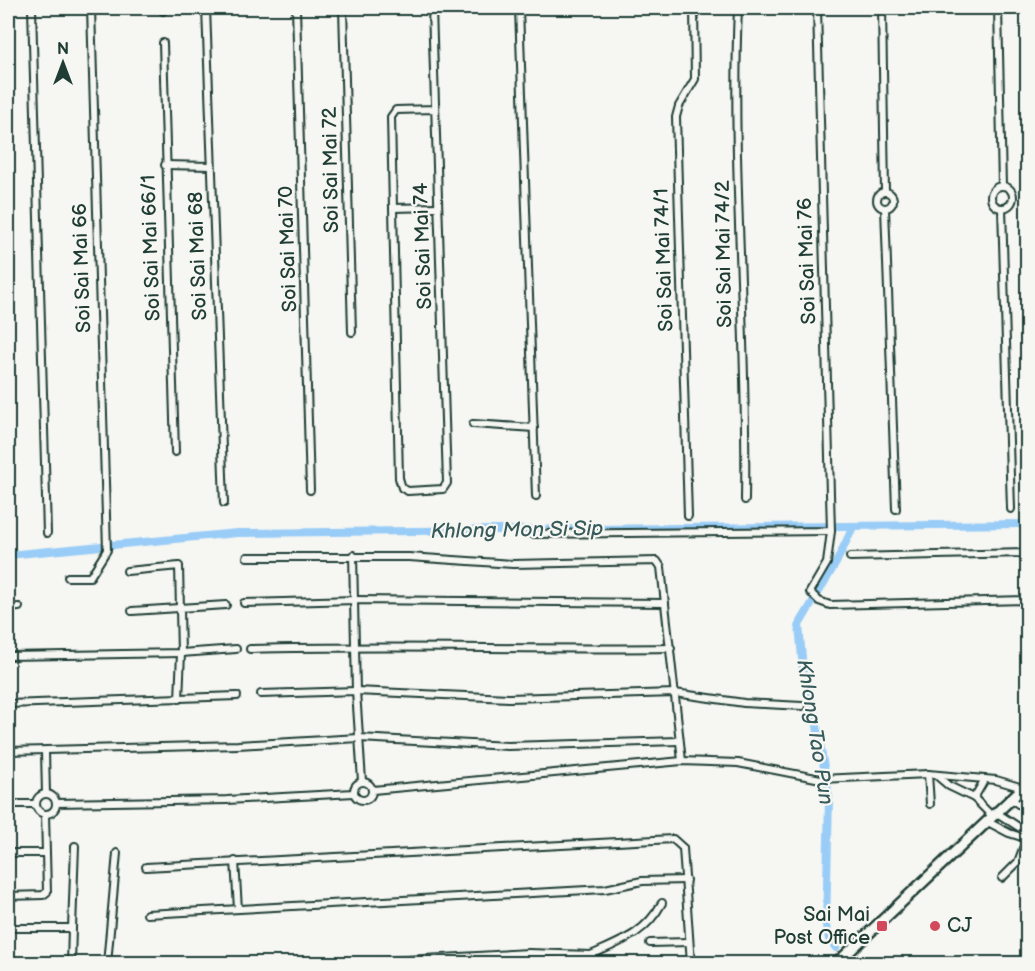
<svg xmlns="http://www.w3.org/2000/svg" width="1035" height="971" font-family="'Balsamiq Sans',sans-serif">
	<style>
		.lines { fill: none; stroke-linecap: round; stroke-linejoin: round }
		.canal { stroke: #99cdf7; stroke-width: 8 }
		.minor-casing { stroke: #1f3d34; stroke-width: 10 }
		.secondary-casing { stroke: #1f3d34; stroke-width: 14 }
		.minor { stroke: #f6f6f2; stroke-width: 6 }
		.secondary { stroke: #f6f6f2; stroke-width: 9 }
		.poi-dot { fill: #d1495b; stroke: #f6f6f2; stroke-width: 2 }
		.labels { text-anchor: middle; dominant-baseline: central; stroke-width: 4.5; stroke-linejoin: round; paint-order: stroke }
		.street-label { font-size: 20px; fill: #1f3d34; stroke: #f6f6f2 }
		.poi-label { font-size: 20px; fill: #1f3d34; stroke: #f6f6f2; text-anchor: end }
		.water-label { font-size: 21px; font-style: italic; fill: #375a5b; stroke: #f6f6f2 }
	</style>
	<rect width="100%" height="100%" fill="#f6f6f2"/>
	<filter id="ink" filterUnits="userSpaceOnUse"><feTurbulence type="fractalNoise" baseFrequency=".0167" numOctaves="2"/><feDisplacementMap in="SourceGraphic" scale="12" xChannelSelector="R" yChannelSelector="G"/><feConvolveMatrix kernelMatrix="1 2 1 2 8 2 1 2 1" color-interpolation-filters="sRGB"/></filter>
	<g filter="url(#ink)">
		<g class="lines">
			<g class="canal">
				<polyline points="8,555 237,533 1028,524"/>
				<polyline points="836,948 829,939 826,926 829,797 815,714 803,669 799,625 836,563 853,527"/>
			</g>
			<defs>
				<g id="minor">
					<polyline points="32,8 47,533"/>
					<polyline points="163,8 163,11"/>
					<polyline points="206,8 224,503"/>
					<polyline points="296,8 310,490"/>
					<polyline points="343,8 352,332"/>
					<polyline points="432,8 447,483 443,489 408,491 402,488 399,478 391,117 396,110 435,109"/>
					<polyline points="519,8 536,496"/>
					<path d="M738,8C731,171 748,336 745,500"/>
					<polyline points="882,8 885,192"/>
					<polyline points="998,8 1002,186"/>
					<polyline points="163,43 175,452"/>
					<polyline points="165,165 211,166"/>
					<circle cx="1002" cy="197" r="11"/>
					<circle cx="885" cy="200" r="8"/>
					<polyline points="393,208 438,207"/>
					<polyline points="885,208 896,509"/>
					<polyline points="1002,208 1011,509"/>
					<polyline points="473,424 534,428"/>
					<polyline points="688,516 676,117 679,106 695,79 694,8"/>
					<polyline points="831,531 827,563 810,592 819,601 830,605 1028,600"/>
					<polyline points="532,534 831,531 817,8"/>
					<polyline points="353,555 356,691 362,781"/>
					<polyline points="247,557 409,557 513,564 657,561 661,567 682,761"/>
					<polyline points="850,557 1028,553"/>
					<polyline points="127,571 179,566 181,653 179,699"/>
					<polyline points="68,577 90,577 107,550 91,8"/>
					<polyline points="8,590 8,607"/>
					<polyline points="244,603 355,600 665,603"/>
					<polyline points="8,608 19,607"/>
					<polyline points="132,611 226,605"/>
					<path d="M250,649C390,645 531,650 671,648"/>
					<polyline points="8,656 181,653 236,649"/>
					<polyline points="261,694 356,691 509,698 675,693 744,703 802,706"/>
					<polyline points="8,704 237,696"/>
					<polyline points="8,751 238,745 359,738 508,746 679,741"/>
					<polyline points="45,751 46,794"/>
					<polyline points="928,774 930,804"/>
					<polyline points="936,775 949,786 974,798 993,817"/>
					<circle cx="363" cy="791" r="9"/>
					<polyline points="373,790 682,761 738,763 821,779 928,774 996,780 1023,788"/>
					<circle cx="46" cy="804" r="10"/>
					<polyline points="974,798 985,779"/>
					<polyline points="1011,798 1018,804 1028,806"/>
					<polyline points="56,803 227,800 354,793"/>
					<polyline points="8,804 36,804"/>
					<polyline points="997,813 1028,833"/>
					<polyline points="988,822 1009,833 1028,839"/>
					<polyline points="8,853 46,853"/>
					<polyline points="235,861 238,909"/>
					<polyline points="146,867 673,839 683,848 691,964"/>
					<polyline points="1002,878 1018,862 1028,835"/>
					<polyline points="8,896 43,895 47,892 45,814"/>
					<polyline points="147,914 605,889 642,881 686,880"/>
					<polyline points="8,928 72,928 75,846"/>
					<polyline points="650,943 689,942"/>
					<path d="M591,955C622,941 645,934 662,903"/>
					<polyline points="71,964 72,928"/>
					<polyline points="107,964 117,853"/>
					<polyline points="113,964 124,961"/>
					<polyline points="336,964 529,953 591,955 593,964"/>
				</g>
				<polyline id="secondary" points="836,964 1028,783"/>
			</defs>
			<use href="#minor" class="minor-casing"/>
			<use href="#secondary" class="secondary-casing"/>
			<use href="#minor" class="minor"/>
			<use href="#secondary" class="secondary"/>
		</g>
	</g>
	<g class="poi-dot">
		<rect x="876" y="920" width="12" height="12" rx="3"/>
		<circle cx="935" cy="926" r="6"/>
	</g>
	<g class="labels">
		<g class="street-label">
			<text transform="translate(331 170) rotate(-91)">Soi Sai Mai 72</text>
			<text transform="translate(423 246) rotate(-92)">Soi Sai Mai 74</text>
			<text transform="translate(151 248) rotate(-92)">Soi Sai Mai 66/1</text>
			<text transform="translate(288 249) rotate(-92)">Soi Sai Mai 70</text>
			<text transform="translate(724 254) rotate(-91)">Soi Sai Mai 74/2</text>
			<text transform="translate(198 256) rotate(-92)">Soi Sai Mai 68</text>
			<text transform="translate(664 260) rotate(-92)">Soi Sai Mai 74/1</text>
			<text transform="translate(807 261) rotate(-92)">Soi Sai Mai 76</text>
			<text transform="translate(82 268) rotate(-92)">Soi Sai Mai 66</text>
		</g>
		<g class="poi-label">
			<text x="870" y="915">Sai Mai<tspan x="870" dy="23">Post Office</tspan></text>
			<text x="947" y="926" text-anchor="start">CJ</text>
		</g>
		<g class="water-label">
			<text transform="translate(517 530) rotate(-1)">Khlong Mon Si Sip</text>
			<text transform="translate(815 732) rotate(81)">Khlong Tao Pun</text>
		</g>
	</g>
	<rect width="1035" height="971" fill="none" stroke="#f6f6f2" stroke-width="30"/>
	<rect x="15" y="15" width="1005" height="941" fill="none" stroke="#1f3d34" stroke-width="2" filter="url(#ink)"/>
	<g transform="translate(63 63)" stroke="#f6f6f2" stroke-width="4.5" paint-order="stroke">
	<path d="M0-4.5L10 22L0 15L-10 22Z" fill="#1f3d34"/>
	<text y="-9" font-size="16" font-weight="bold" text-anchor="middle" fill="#1f3d34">N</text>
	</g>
</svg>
